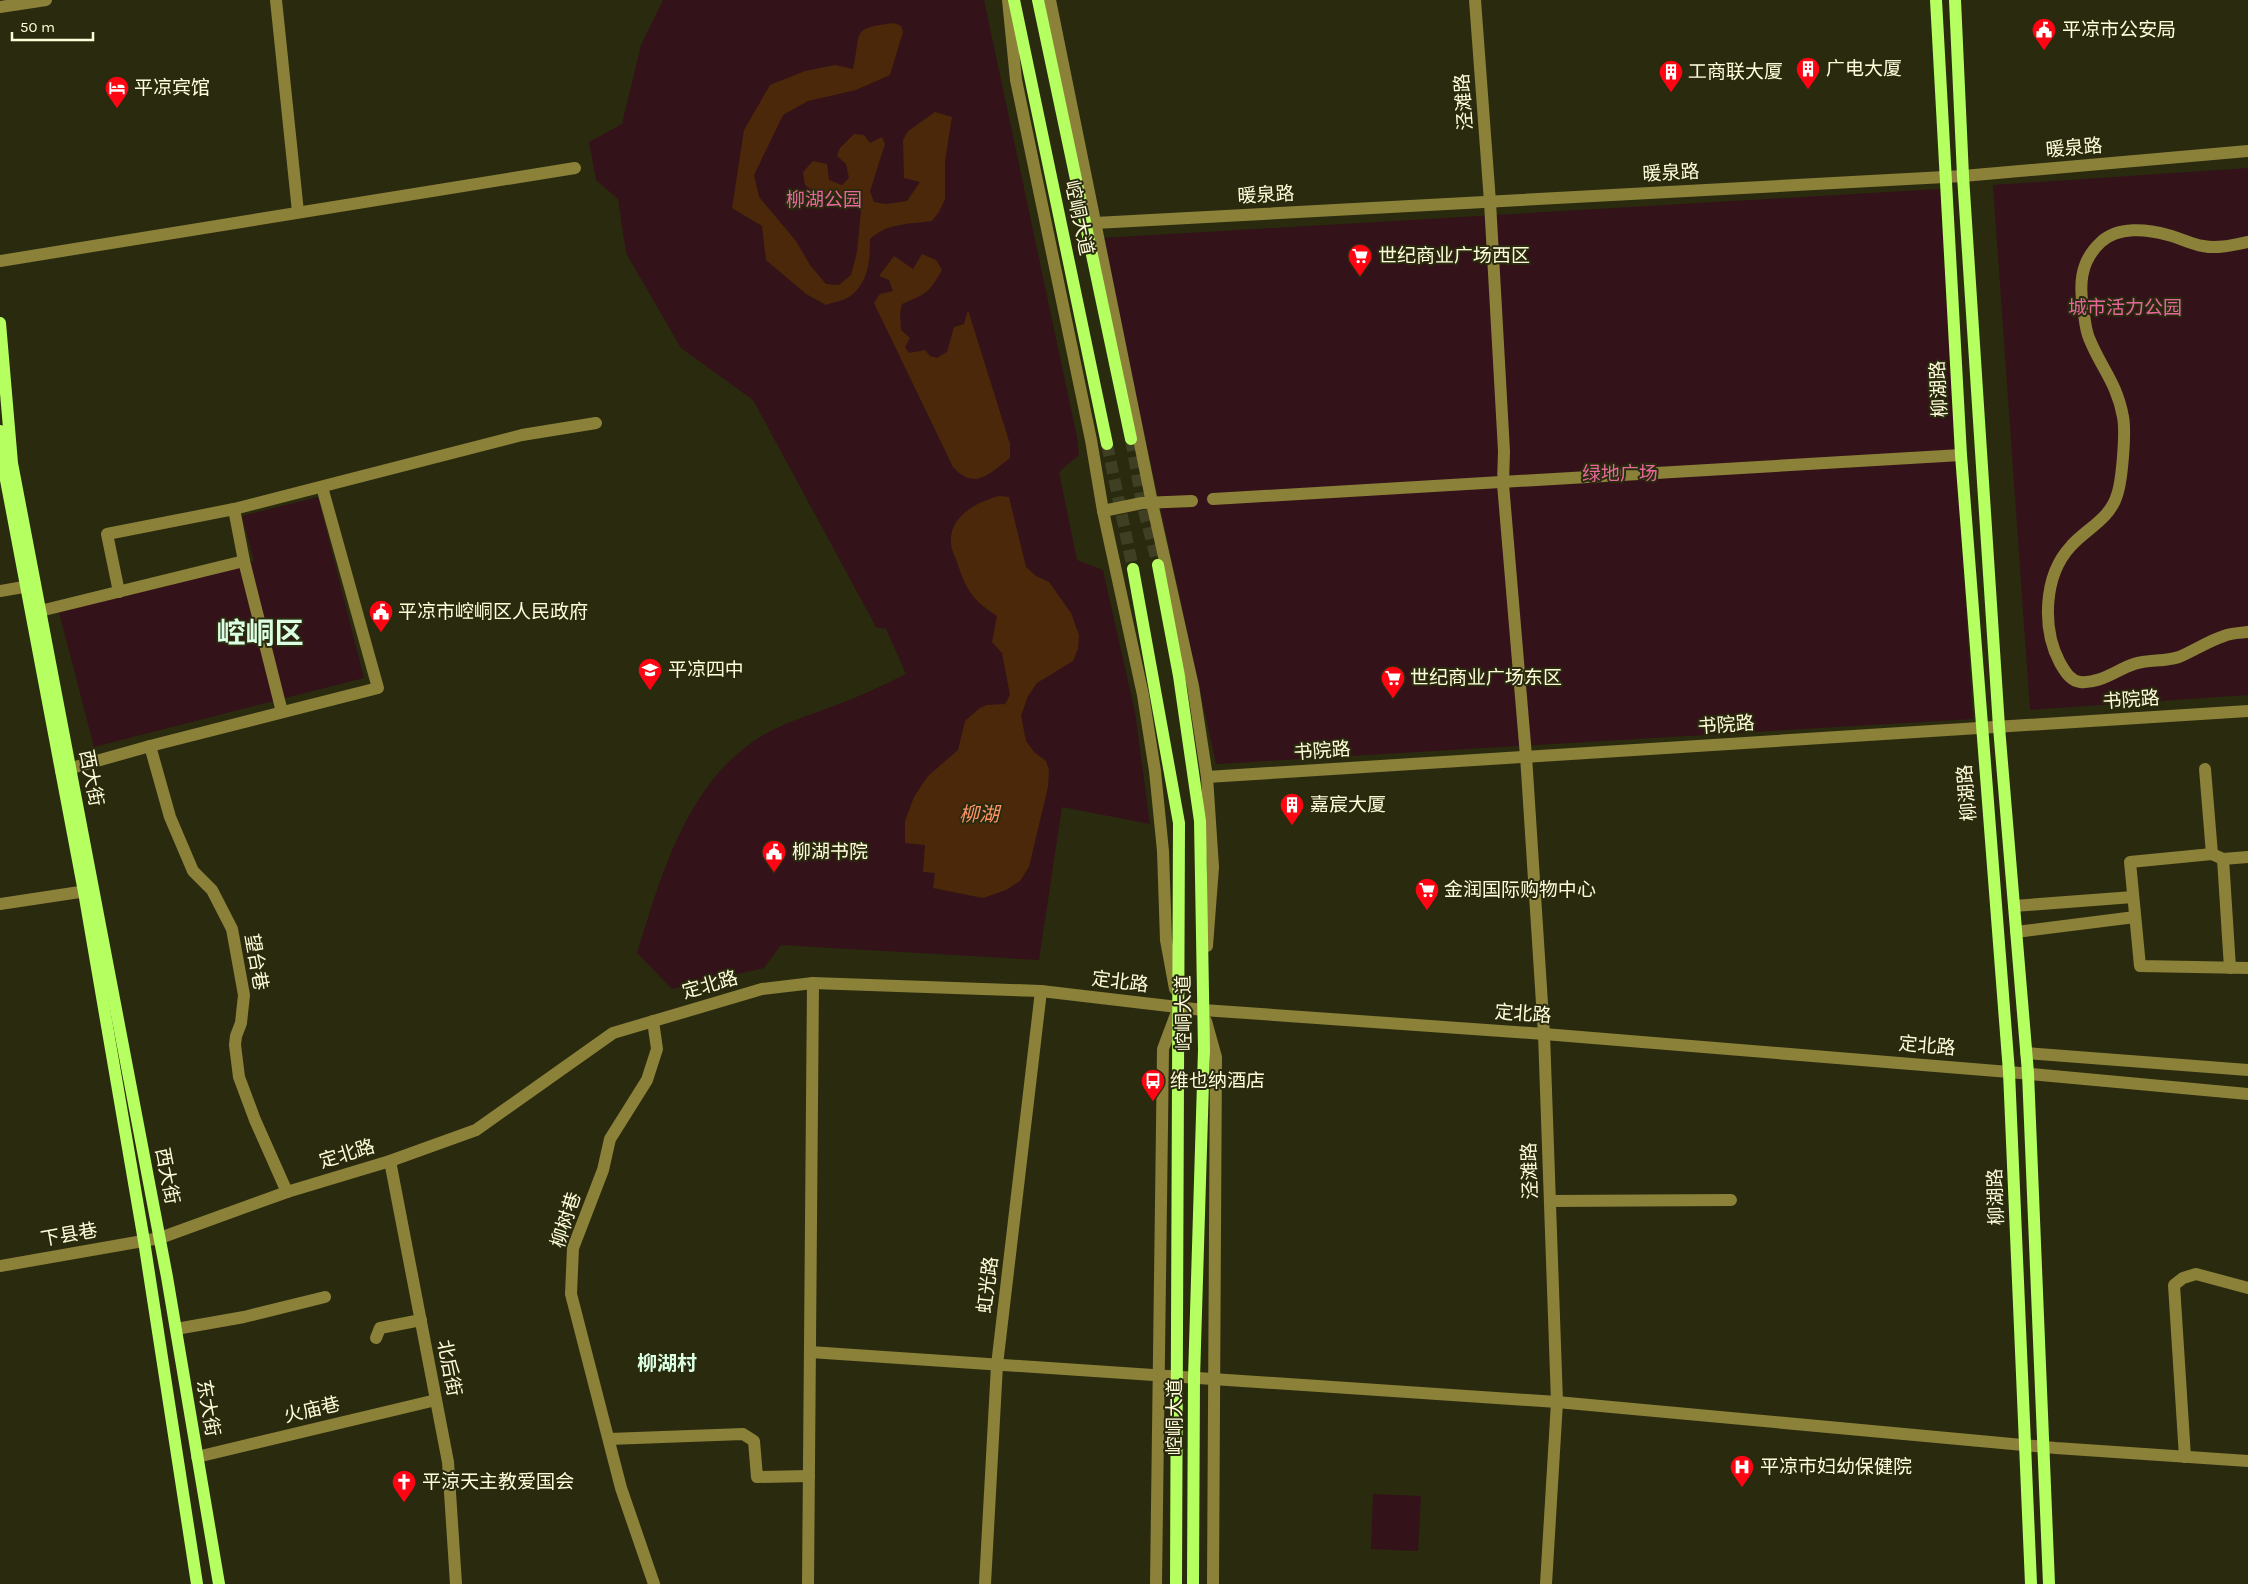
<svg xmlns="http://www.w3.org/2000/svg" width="2248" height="1584" font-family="Karla,'Noto Sans SC',sans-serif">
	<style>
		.green { fill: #341219 }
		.water { fill: #4a2809 }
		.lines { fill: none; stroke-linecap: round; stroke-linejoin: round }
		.major-tunnel { stroke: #3f3f23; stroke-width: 12; stroke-dasharray: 12 6; stroke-linecap: butt }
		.minor { stroke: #8b8139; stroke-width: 12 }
		.major { stroke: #b5ff60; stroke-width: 12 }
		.labels { text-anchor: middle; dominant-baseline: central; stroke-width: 4; stroke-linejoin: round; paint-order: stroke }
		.poi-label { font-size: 19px; fill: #fffdd9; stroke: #2a2a0f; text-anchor: start }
		.street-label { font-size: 19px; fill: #fffdd9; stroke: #2a2a0f }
		.park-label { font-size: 19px; fill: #e6679b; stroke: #2a2a0f }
		.water-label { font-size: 20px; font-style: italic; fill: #ff9567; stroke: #2a2a0f }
		.neighbourhood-label { font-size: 20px; font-weight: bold; fill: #dbffe2; stroke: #2a2a0f }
		.town-label { font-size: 29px; font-weight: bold; fill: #dbffe2; stroke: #2a2a0f }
	</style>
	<rect width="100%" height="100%" fill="#2a2a0f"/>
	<g class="green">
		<path d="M663,0H984L1077,437L1079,455L1059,472L1077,560L1103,570L1135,712L1150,824L1062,807L1039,960L781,945L764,968L672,989L637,953C662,873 687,781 763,735C790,720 819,712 847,701C867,693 887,683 906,674L886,629L876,627L753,400L681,348L626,253L618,199L596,180L589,142L622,124L641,45Z"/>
		<polygon points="2248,168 2248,695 2030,710 1993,185"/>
		<polygon points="1940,189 1973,719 1216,764 1102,238"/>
		<polygon points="318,497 364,678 94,747 59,612 254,561 242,516"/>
		<polygon points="1373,1494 1421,1496 1418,1551 1371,1549"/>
	</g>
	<g class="water">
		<path d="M894,23L901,26L903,32L890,75L856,90L808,101L783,115L754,175L759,197L796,241L810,265L826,284L839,285L851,275L857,252L861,211L848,197L819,195L805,185L803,172L813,161L827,164L829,180L842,185L849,178L846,164L837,156L840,148L854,134L864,135L870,143L882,137L885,144L870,191L874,202L886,204L907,201L920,182L904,178L903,140L908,131L935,112L952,117L945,161V199L939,212L932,221C910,224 887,223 870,239C870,260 869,283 849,297C843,301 833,302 826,305L806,294L766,260L762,226L732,208L744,130L770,85L805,71L835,65L853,69C862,32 849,28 894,23Z"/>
		<path d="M922,254L936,260L942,270C929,293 926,294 902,304L900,313L901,330L910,338L905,347L909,353L925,350L930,356L937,358L947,352L954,327L964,324L968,310L1010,444V458C989,474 975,491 953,467L874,303L880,294L893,291L889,280L879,276L894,256L913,269Z"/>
		<path d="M999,496L1009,497L1026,567L1036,576L1049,582L1071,613L1079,635L1078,649L1073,661L1037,683L1028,696L1021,716L1026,741L1034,752L1046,761L1049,770L1048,787L1029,867L1020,881L1006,890L983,898L933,888L935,873L923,872L925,845L905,843V821L914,797L928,776L958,750L965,721L980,708L987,705L1005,704L1010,695L1002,653L992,642L997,616C974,601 967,592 958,565C956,558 951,550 951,543C949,516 977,502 999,496Z"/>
	</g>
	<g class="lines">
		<g class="major-tunnel">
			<polyline points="1131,439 1142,503 1158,565"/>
			<polyline points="1107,444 1133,569"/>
		</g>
		<g class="minor">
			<polyline points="276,0 298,212"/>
			<polyline points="1008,0 1016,80 1091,440 1103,511 1143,695 1155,771 1163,851 1166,940 1175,989"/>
			<polyline points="1050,0 1152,503 1193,686 1207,777 1213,867 1207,946"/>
			<polyline points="1475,0 1490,202 1504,451 1503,484 1526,756 1544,1034 1557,1402 1546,1584"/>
			<polyline points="0,7 46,0"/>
			<polyline points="1095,223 1963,176 2248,151"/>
			<path d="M2248,242C2233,245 2218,249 2203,246C2191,244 2180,238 2168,235C2147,229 2118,226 2101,242C2079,262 2079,287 2084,314C2085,322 2086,331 2089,338C2101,368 2117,383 2123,417C2126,432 2122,481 2117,495C2110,519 2086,529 2071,546C2043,576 2042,629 2060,663C2065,671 2070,681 2080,682C2100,684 2116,670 2134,664C2148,659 2164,662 2179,657C2194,651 2208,641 2224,636C2231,633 2240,633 2248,632"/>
			<polyline points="0,261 575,168"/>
			<polyline points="1213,499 1961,455"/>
			<polyline points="1103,511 1142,503 1192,501"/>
			<polyline points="244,561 282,712"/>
			<polyline points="0,591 35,585"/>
			<polyline points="119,592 107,534 234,509 522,435 596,423"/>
			<polyline points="40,611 244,561 234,509"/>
			<polyline points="150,746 170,817 193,871 212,890 232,929 244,995 241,1023 236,1036 235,1045 239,1077 255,1120 287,1192"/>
			<polyline points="2205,769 2212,854"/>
			<polyline points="61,771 150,746 378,688 322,487"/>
			<polyline points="1207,777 2248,711"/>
			<polyline points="2248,857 2223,859 2212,854 2130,862 2140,966 2248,968"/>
			<polyline points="2223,859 2230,968"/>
			<polyline points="0,904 93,890"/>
			<polyline points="2014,906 2133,897"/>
			<polyline points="2016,932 2135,917"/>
			<polyline points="653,1021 657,1049 647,1080 610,1139 603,1170 573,1248 571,1294 621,1488 654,1584"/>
			<polyline points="1206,1021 1216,1057 1213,1584"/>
			<polyline points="2026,1053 2248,1070"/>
			<polyline points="390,1161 448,1462 456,1584"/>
			<polyline points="1550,1201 1731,1200"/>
			<polyline points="0,1266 160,1238 287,1192 390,1161 476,1130 613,1033 762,989 813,983 1041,991 1203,1010 1544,1034 2009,1072 2248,1094"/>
			<polyline points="176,1329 244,1317 325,1297"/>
			<polyline points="376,1338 380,1328 421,1320"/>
			<polyline points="810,1352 1557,1402 2056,1448 2248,1461"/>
			<polyline points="609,1439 743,1434 754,1441 757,1477 809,1476"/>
			<polyline points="197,1457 436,1400"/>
			<polyline points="2185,1457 2174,1285 2183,1278 2196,1274 2248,1288"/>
			<polyline points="808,1584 813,983"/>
			<polyline points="985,1584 997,1365 1041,991"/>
			<polyline points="1156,1584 1163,1049 1178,1009"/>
		</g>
		<g class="major">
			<polyline points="1014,0 1107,444"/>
			<polyline points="1038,0 1131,439"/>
			<polyline points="1936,0 1961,455 2009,1072 2031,1584"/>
			<polyline points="1955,0 1963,176 1999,727 2028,1073 2049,1584"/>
			<polyline points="0,323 12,463 167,1277 219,1584"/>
			<polyline points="0,431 3,464 84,892 144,1241 197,1584"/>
			<polyline points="1158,565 1179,676 1200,821 1204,1050 1194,1378 1193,1584"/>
			<polyline points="1133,569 1179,823 1176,1584"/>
		</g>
	</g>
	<defs>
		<symbol id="civic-pin" viewBox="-11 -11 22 30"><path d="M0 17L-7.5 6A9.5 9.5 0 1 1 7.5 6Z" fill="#ff0513" stroke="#2a2a0f"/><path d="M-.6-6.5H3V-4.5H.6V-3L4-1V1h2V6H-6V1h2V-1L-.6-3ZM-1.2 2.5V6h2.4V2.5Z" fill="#fff"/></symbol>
		<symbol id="building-pin" viewBox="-11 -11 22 30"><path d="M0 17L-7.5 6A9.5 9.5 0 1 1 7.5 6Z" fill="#ff0513" stroke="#2a2a0f"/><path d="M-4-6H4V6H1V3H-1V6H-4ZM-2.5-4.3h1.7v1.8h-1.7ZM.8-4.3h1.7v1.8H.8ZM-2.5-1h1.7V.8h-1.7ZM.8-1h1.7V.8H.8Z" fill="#fff"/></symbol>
		<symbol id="hotel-pin" viewBox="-11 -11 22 30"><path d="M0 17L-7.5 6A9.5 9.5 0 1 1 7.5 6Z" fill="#ff0513" stroke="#2a2a0f"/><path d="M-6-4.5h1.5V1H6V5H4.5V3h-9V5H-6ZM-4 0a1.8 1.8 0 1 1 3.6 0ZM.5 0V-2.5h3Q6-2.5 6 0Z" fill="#fff"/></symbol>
		<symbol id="supermarket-pin" viewBox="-11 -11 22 30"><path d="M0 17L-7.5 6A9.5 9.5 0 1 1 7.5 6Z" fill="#ff0513" stroke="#2a2a0f"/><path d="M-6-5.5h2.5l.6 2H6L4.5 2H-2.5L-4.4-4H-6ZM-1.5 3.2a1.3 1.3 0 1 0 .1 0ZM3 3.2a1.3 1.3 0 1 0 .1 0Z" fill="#fff"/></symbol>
		<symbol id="school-pin" viewBox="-11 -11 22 30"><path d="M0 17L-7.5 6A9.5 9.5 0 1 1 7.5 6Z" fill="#ff0513" stroke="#2a2a0f"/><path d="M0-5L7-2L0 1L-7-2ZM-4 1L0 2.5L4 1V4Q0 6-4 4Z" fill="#fff"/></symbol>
		<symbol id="bus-pin" viewBox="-11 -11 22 30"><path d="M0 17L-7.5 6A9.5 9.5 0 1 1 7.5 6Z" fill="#ff0513" stroke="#2a2a0f"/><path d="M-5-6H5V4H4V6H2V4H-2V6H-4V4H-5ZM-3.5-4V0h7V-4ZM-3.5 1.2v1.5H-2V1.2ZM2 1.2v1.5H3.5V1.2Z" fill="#fff"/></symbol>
		<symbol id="hospital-pin" viewBox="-11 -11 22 30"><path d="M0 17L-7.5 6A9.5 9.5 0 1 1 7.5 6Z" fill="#ff0513" stroke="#2a2a0f"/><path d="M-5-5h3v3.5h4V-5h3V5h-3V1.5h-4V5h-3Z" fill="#fff"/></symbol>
		<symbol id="church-pin" viewBox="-11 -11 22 30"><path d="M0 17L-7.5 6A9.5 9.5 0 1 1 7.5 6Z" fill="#ff0513" stroke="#2a2a0f"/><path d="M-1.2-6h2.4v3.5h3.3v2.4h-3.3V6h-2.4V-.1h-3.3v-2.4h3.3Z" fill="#fff"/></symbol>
	</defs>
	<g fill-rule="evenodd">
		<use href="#civic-pin" x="2030" y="16" width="28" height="38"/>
		<use href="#building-pin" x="1794" y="55" width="28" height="38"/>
		<use href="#building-pin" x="1657" y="58" width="28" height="38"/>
		<use href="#hotel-pin" x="103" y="74" width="28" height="38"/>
		<use href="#supermarket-pin" x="1346" y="242" width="28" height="38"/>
		<use href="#civic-pin" x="367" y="598" width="28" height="38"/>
		<use href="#school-pin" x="636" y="656" width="28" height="38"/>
		<use href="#supermarket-pin" x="1379" y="664" width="28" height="38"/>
		<use href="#building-pin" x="1278" y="791" width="28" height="38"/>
		<use href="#civic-pin" x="760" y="838" width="28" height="38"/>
		<use href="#supermarket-pin" x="1413" y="876" width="28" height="38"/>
		<use href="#bus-pin" x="1139" y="1067" width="28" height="38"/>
		<use href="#hospital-pin" x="1728" y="1453" width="28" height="38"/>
		<use href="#church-pin" x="390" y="1468" width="28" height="38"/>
	</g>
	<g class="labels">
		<g class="poi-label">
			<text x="2062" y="30">平凉市公安局</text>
			<text x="1826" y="69">广电大厦</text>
			<text x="1688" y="72">工商联大厦</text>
			<text x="134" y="88">平凉宾馆</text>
			<text x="1378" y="256">世纪商业广场西区</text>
			<text x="398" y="612">平凉市崆峒区人民政府</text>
			<text x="668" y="670">平凉四中</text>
			<text x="1410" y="678">世纪商业广场东区</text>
			<text x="1310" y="805">嘉宸大厦</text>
			<text x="792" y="852">柳湖书院</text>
			<text x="1444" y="890">金润国际购物中心</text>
			<text x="1170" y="1081">维也纳酒店</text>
			<text x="1760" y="1467">平凉市妇幼保健院</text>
			<text x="422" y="1482">平涼天主教爱国会</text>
		</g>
		<g class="street-label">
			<text transform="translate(1464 102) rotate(-94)">泾滩路</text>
			<text transform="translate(2074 148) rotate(-5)">暖泉路</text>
			<text transform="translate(1671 173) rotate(-3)">暖泉路</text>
			<text transform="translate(1266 195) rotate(-3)">暖泉路</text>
			<text transform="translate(1079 218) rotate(78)">崆峒大道</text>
			<text transform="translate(1939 389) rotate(-93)">柳湖路</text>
			<text transform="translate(2131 700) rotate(-4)">书院路</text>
			<text transform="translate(1726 725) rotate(-4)">书院路</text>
			<text transform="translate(1322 751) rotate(-4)">书院路</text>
			<text transform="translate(91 778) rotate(79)">西大街</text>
			<text transform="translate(1967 793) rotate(-95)">柳湖路</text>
			<text transform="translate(256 962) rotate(80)">望台巷</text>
			<text transform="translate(1120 982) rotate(7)">定北路</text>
			<text transform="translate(710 985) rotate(-16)">定北路</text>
			<text transform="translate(1184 1013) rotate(-91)">崆峒大道</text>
			<text transform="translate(1523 1014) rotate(4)">定北路</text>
			<text transform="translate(1927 1046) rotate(5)">定北路</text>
			<text transform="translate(347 1154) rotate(-17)">定北路</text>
			<text transform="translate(1530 1171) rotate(-92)">泾滩路</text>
			<text transform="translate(167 1176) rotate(79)">西大街</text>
			<text transform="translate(1996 1197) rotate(-92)">柳湖路</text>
			<text transform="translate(566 1220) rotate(-72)">柳树巷</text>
			<text transform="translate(69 1235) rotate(-10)">下县巷</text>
			<text transform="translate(988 1285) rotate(-83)">虹光路</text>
			<text transform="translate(449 1368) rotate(79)">北后街</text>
			<text transform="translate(208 1408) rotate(80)">东大街</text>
			<text transform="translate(312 1410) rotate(-13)">火庙巷</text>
			<text transform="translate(1175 1417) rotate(-90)">崆峒大道</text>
		</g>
		<g class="park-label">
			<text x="824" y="200">柳湖公园</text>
			<text x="2125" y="308">城市活力公园</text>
			<text x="1620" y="474">绿地广场</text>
		</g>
		<g class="water-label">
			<text x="979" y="814">柳湖</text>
		</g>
		<g class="neighbourhood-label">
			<text x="667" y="1363">柳湖村</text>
		</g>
		<g class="town-label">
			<text x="260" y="633">崆峒区</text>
		</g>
	</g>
	<path d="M12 32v8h81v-8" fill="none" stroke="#fffdd9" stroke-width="2.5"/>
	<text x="20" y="32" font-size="15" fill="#fffdd9" stroke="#2a2a0f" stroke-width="4" paint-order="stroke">50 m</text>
</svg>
